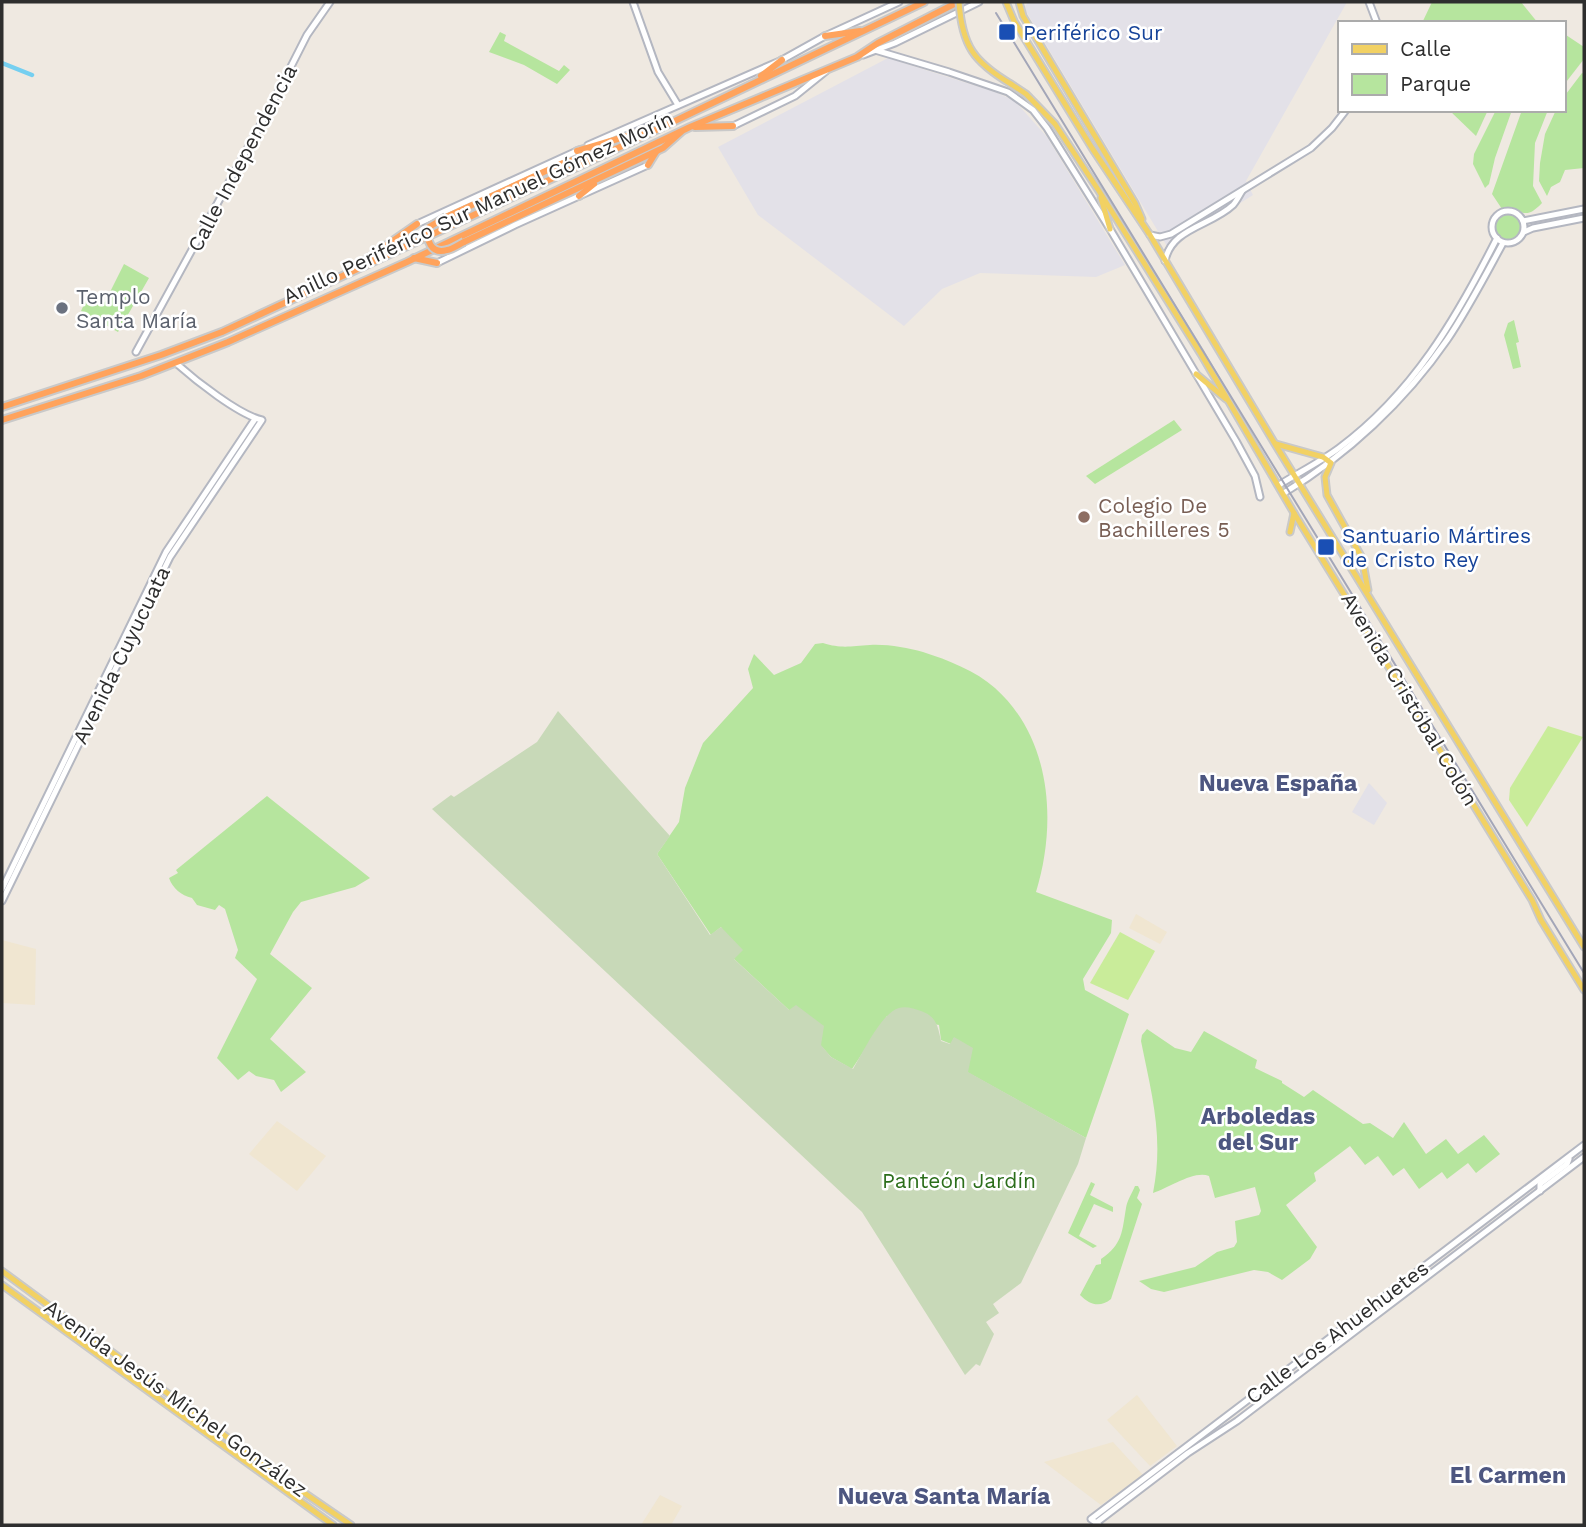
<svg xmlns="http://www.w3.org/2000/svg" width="1586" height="1527" font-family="'Work Sans',sans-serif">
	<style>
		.industrial { fill: #e3e1e8 }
		.education { fill: #f0e6d1 }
		.green { fill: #b6e59e }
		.cemetery { fill: #c8d9b8 }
		.pitch { fill: #c9ec9a }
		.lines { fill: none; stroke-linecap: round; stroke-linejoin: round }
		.canal { stroke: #75cff0; stroke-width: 4.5 }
		.secondary-casing { stroke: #b4b7c1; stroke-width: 9 }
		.primary-casing { stroke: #c9c9c9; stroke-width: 9 }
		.highway-casing { stroke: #c9c9c9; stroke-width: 10 }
		.secondary { stroke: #fff; stroke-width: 5 }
		.primary { stroke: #f2d163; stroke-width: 5 }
		.highway { stroke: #ffa35c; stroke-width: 6 }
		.tram { stroke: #a3a6b8; stroke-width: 2 }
		.primary-bridge-casing { stroke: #c9c9c9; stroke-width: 9; stroke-linecap: butt }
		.highway-bridge-casing { stroke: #c9c9c9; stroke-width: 10; stroke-linecap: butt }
		.primary-bridge { stroke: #f2d163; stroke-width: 5 }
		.highway-bridge { stroke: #ffa35c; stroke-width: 6 }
		.transit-dot { fill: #1a4fb4; stroke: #fff; stroke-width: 2.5 }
		.worship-dot { fill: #6b7280; stroke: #fff; stroke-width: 2.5 }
		.education-dot { fill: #8d6e63; stroke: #fff; stroke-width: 2.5 }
		.labels { text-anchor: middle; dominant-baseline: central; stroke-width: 5; stroke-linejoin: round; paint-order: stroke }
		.transit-label { font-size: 21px; fill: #164399; stroke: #fff; text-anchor: start }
		.street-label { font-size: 21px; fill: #2e2e2e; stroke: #fff }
		.worship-label { font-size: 21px; fill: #5b616d; stroke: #fff; text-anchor: start }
		.education-label { font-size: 21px; fill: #785e54; stroke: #fff; text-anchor: start }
		.park-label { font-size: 21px; fill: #2c6e1b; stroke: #fff }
		.neighbourhood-label { font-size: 23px; font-weight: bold; fill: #4d5680; stroke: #fff }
	</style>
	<rect width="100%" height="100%" fill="#efe9e1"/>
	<g class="industrial">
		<polygon points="1028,2 1347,2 1246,181 1253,195 1168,248 1024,8"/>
		<polygon points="888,58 995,92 1015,101 1047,137 1125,265 1096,277 980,273 942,289 904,326 758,215 718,147"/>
		<polygon points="1369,783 1387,803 1374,825 1352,812"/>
	</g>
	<g class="education">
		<polygon points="1136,914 1167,932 1160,944 1129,928"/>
		<polygon points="2,940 36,949 35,1005 2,1003"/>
		<polygon points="277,1121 326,1156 297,1191 249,1154"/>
		<polygon points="1137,1395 1177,1446 1150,1466 1107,1420"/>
		<polygon points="1113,1442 1143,1475 1101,1505 1044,1462"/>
		<polygon points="660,1495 682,1506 671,1525 641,1525"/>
	</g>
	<g class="green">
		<polygon points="1432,2 1521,2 1538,23 1422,23"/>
		<polygon points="500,32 506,35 504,41 559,71 564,65 570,70 557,84 524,65 489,52"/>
		<polygon points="1563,33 1584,47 1584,59 1563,86"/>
		<polygon points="1582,73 1584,74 1584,168 1565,170 1560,182 1551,187 1547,196 1539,181 1540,163 1545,134 1556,110 1563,110 1563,98"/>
		<polygon points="1449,110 1488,110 1476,136"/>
		<polygon points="1496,110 1512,110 1495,158 1489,184 1485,188 1473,164 1474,154"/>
		<path d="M1522,110H1548L1535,143L1533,186L1542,203C1524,222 1524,208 1502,209L1492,194Z"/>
		<circle cx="1508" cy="227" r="13"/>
		<polygon points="124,264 149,278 118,332 81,311 88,296 100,304 105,302"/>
		<polygon points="1514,320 1519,342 1516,343 1521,367 1513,369 1504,335 1508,323"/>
		<polygon points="1174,420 1182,430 1095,484 1086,476"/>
		<path d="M823,643C842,649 851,646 870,645C888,644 907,648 923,652C948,660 976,671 995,688C1052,739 1057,824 1036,892L1112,920L1111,933L1083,979L1085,990L1129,1014L1086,1138L967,1072L954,1038L951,1044L941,1040L939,1025L887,1016L852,1069L831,1057L789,1010L733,958L721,927L711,935L657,854L679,822L685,788L703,743L753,688L748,669L754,654L774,675L801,663L815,644Z"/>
		<path d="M267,796L370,878L355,887L301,902L293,912L270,954L312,988L270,1039L306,1072L281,1092L274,1080L256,1076L249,1071L238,1080L217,1058L257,979L235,958L238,950L225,909L219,905L215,910L197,905L192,898C181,895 173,889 169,878L178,873L176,870Z"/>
		<path d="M1147,1029L1175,1048L1191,1052L1204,1031L1257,1060L1255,1068L1282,1081V1083L1304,1097L1313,1090L1363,1124L1370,1123L1393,1138L1404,1122L1426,1154L1446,1139L1458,1154L1484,1135L1500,1154L1476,1173L1468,1163L1447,1179L1442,1172L1419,1189L1404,1168L1393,1176L1378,1156L1365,1165L1350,1146L1314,1173L1316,1181L1286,1205L1317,1247L1310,1259L1282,1280L1268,1272L1254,1270L1164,1292L1151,1289L1139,1281L1195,1267L1217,1252L1234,1247L1237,1242L1235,1221L1259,1215L1261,1211L1255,1187L1215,1198L1209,1176C1194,1170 1169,1188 1153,1193C1164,1137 1152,1096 1141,1041L1142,1035Z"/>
		<polygon points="1091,1182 1095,1184 1090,1195 1113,1207 1113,1212 1094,1204 1079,1236 1097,1246 1093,1248 1068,1233"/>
		<path d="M1135,1186H1138L1140,1190L1137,1198L1142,1204L1111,1299C1100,1308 1090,1305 1080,1295L1096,1265L1101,1264V1259C1123,1244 1122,1231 1126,1208C1127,1201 1132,1193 1135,1186Z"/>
	</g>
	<path class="cemetery" d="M558,711L670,836L657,854L710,935L721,927L743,950L734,959L789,1010L796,1005L824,1026L821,1045L831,1057L853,1069C862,1054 882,1012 899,1008C906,1006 915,1009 921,1011C936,1016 938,1026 941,1041L950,1044L954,1037L973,1048L968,1072L1086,1138L1078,1164L1021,1283L993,1304L999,1313L986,1322L994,1334L980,1366L976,1364L965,1375L862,1212L432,809L451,795L454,797L537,742Z"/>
	<g class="pitch">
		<polygon points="1548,726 1583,737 1527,827 1509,800 1510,788"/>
		<polygon points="1120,932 1155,951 1128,1000 1090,983"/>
	</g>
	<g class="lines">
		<polyline class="canal" points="2,63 32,75"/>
		<defs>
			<g id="secondary">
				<polyline points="633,2 658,72 678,105"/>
				<polyline points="1369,2 1377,23"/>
				<polyline points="875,50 949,72 1008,92 1033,110 1047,128 1110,229 1236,441 1255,476 1260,497"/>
				<polyline points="863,55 895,43 979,2"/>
				<polyline points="733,126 795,96 826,71"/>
				<polyline points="588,145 782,60 825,36 899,2"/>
				<circle cx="1508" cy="227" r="16"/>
				<polyline points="1523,221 1584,209"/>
				<polyline points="417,224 579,150"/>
				<polyline points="1524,232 1533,228 1584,218"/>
				<polyline points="1150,235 1160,237 1171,234 1311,148 1332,128 1346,110"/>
				<path d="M1165,261C1171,228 1211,226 1233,205C1236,202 1239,196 1242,191"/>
				<polyline points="437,263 515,225 648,165"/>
				<polyline points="136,352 274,100 307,35 330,2"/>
				<path d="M1279,485C1298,473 1320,462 1339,448C1413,393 1456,319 1497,238"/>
				<path d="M1284,493C1347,455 1405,401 1447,340C1468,309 1485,276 1503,243"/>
				<polyline points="2,889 166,552 255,419"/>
				<path d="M2,901L170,557L262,420C239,415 195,380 177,364"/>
				<polyline points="1540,1191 1540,1184 1567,1164 1569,1159"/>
				<polyline points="1324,1354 1326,1346 1354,1325"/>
				<polyline points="1096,1523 1188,1453 1237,1421 1584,1157"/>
				<polyline points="1099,1525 1091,1519 1584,1145"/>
			</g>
			<g id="primary">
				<polyline points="1006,2 1014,21 1092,148 1150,235 1275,444 1584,947"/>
				<polyline points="1019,2 1023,16 1135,203 1142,219"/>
				<polyline points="1011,84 1026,94 1055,124 1099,191 1201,354 1294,513 1532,900 1541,920 1584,990"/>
				<polyline points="1101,198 1110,229"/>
				<polyline points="1196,374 1226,399"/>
				<polyline points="1276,444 1323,457 1331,463 1325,477 1327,495 1362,558 1368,590"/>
				<polyline points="1290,532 1294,513"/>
				<polyline points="2,1271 281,1477 351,1525"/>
				<polyline points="2,1285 333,1525"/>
			</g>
			<g id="highway">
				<polyline points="825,36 860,31"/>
				<polyline points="761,76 782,60"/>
				<polyline points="695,127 733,126"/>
				<polyline points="577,151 651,129"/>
				<polyline points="648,165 656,152"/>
				<polyline points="579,196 594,184"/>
				<polyline points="446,217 563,163 609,149"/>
				<polyline points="464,242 663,148 681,132"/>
				<polyline points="414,258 437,263"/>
				<polyline points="354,268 417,224"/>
				<polyline points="2,407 161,355 222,332 635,140 924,2"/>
				<polyline points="2,420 141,376 228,342 407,262 690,127 857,57 878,43 958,2"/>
			</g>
		</defs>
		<use href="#secondary" class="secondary-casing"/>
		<use href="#primary" class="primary-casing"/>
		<use href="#highway" class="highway-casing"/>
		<use href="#secondary" class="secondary"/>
		<use href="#primary" class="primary"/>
		<use href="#highway" class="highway"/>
		<polyline class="tram" points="996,13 1584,973"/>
		<defs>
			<path id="primary-bridge" d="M959,2C962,46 974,62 1011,84"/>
			<path id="highway-bridge" d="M446,217L429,227C425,239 431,255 447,250C452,249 458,245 464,242"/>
		</defs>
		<use href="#primary-bridge" class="primary-bridge-casing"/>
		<use href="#highway-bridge" class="highway-bridge-casing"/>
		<use href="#primary-bridge" class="primary-bridge"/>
		<use href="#highway-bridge" class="highway-bridge"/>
	</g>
	<g class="transit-dot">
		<rect x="998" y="23" width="18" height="18" rx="3.5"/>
		<rect x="1317" y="538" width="18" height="18" rx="3.5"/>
	</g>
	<circle class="worship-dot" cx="62" cy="308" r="7"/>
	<circle class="education-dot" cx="1084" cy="517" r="7"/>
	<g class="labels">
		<g class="transit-label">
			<text x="1023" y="32">Periférico Sur</text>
			<text x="1342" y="535">Santuario Mártires<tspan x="1342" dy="24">de Cristo Rey</tspan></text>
		</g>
		<g class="street-label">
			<text transform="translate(242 158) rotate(-62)">Calle Independencia</text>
			<text transform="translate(478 207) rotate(-25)">Anillo Periférico Sur Manuel Gómez Morín</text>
			<text transform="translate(121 655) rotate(-64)">Avenida Cuyucuata</text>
			<text transform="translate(1410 699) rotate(59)">Avenida Cristóbal Colón</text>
			<text transform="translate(1337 1332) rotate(-37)">Calle Los Ahuehuetes</text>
			<text transform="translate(176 1398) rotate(36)">Avenida Jesús Michel González</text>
		</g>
		<g class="worship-label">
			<text x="76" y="296">Templo<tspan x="76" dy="24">Santa María</tspan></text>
		</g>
		<g class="education-label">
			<text x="1098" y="505">Colegio De<tspan x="1098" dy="24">Bachilleres 5</tspan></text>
		</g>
		<g class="park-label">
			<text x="959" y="1180">Panteón Jardín</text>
		</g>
		<g class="neighbourhood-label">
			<text x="1278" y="783">Nueva España</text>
			<text x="1258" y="1116">Arboledas<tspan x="1258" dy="26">del Sur</tspan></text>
			<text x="1508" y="1475">El Carmen</text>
			<text x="944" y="1496">Nueva Santa María</text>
		</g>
	</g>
	<rect width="1586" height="1527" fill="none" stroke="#2e2e2e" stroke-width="7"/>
	<rect x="1338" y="21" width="228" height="91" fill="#ffffff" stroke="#ababab" stroke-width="2"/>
	<rect x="1352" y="44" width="35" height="10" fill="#f2d163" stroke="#ababab" stroke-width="2"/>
	<text x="1400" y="56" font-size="21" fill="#2e2e2e">Calle</text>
	<rect x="1352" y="74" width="35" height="21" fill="#b6e59e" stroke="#ababab" stroke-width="2"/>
	<text x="1400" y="91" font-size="21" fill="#2e2e2e">Parque</text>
</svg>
